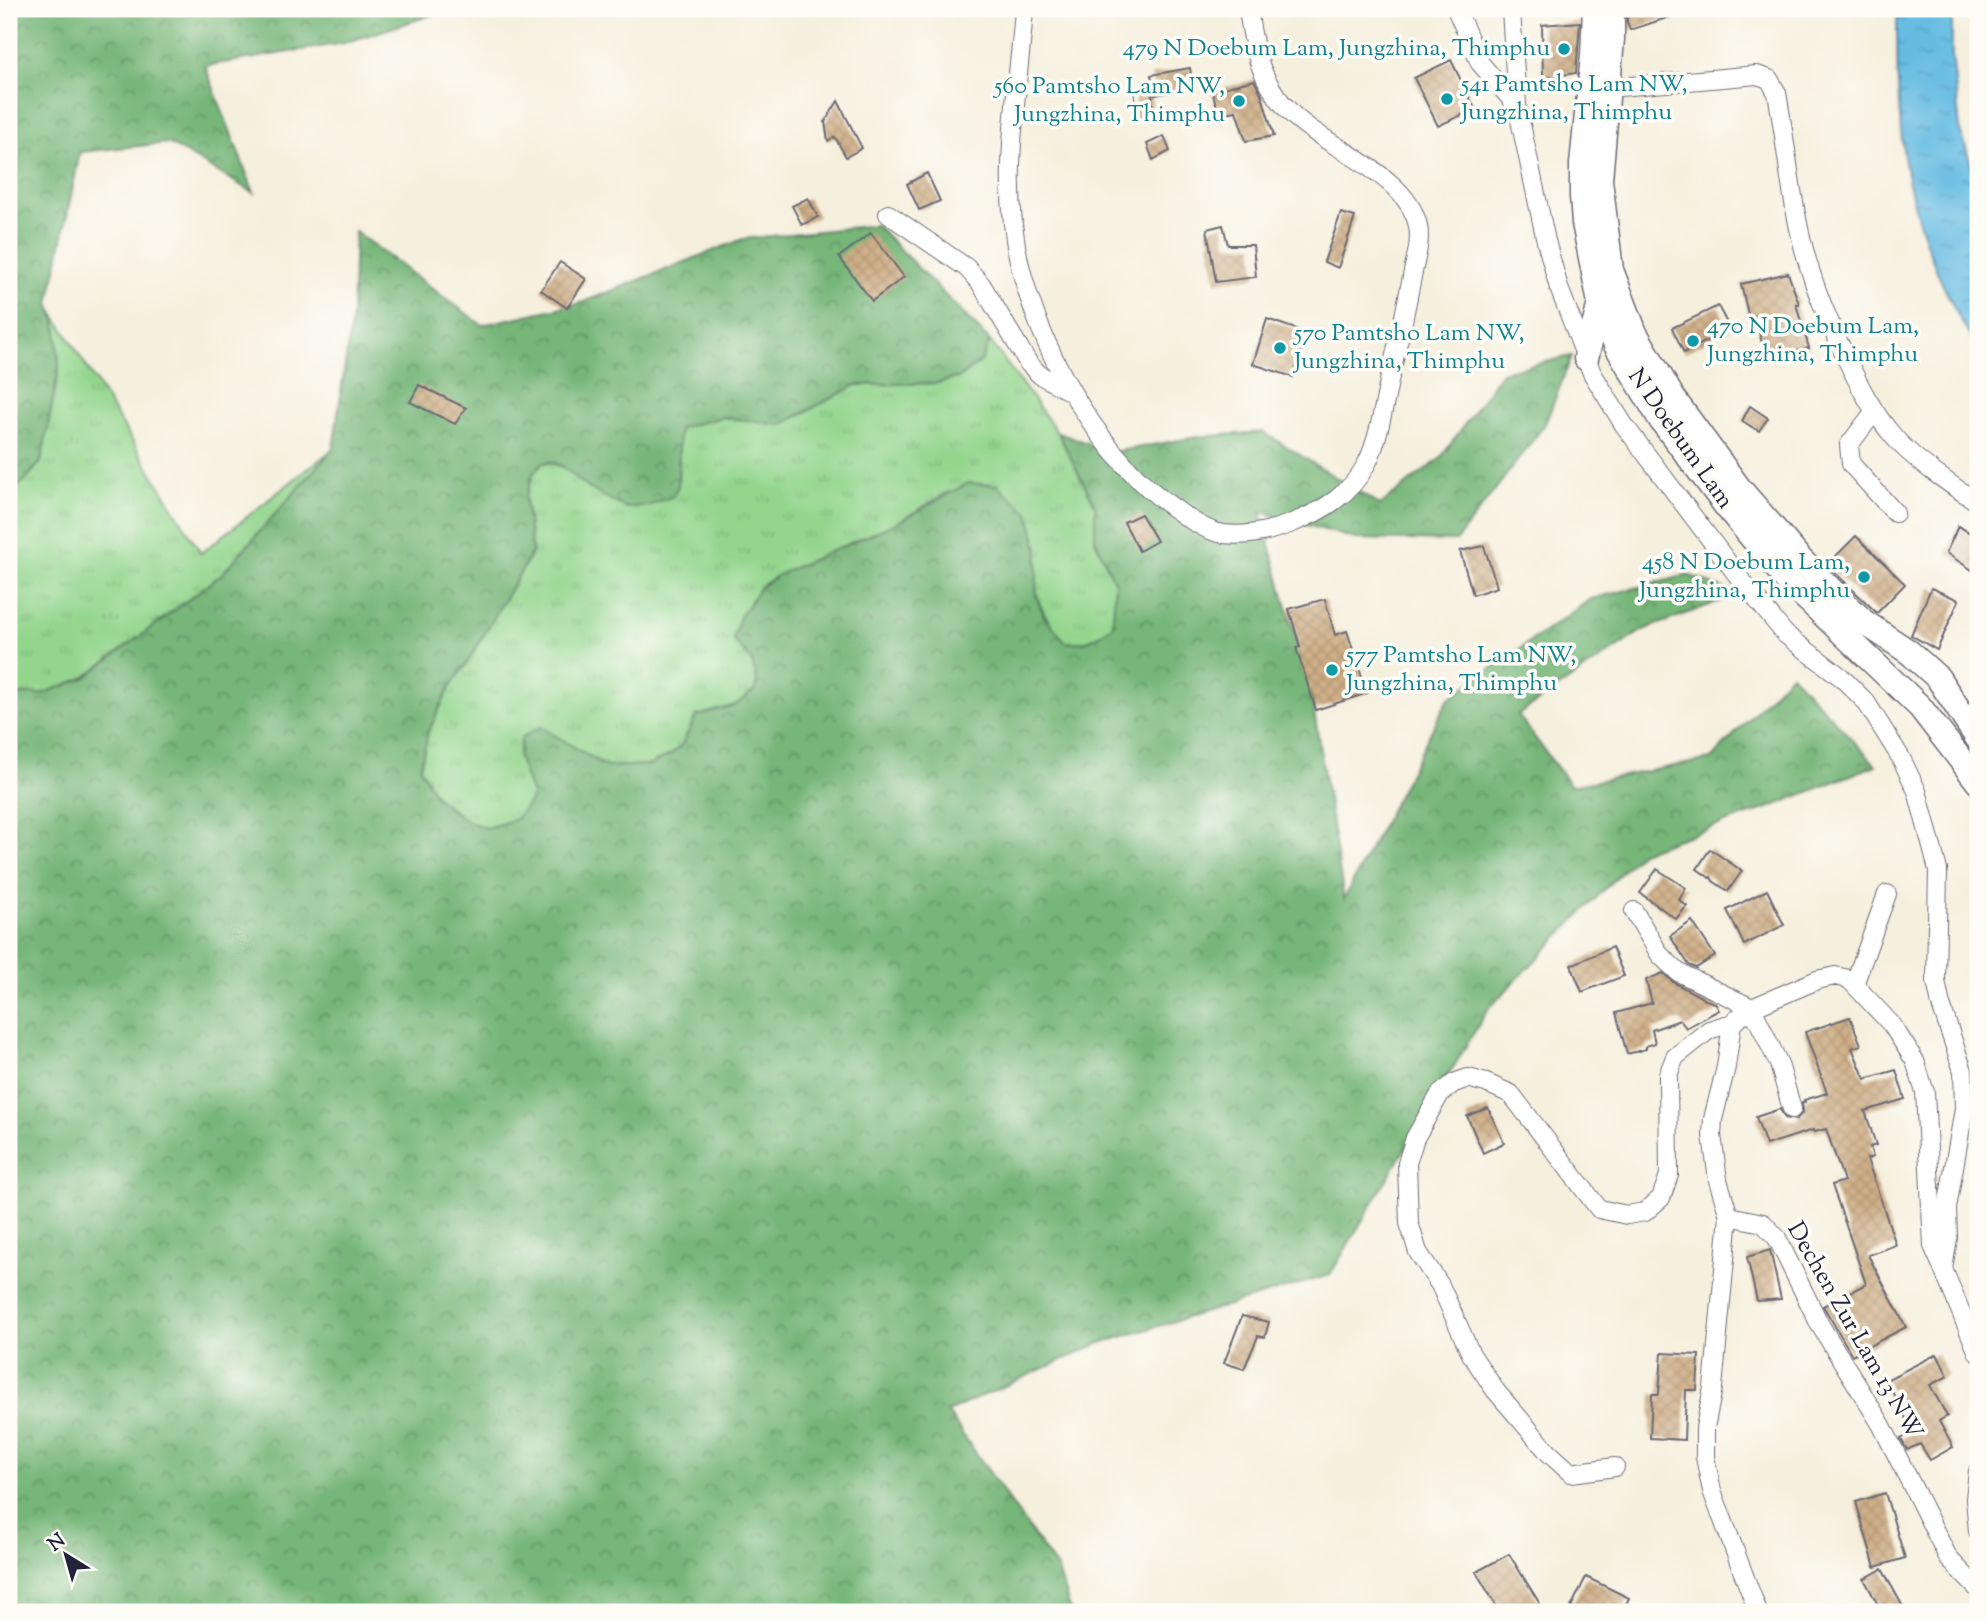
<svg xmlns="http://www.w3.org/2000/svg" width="1987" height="1621" font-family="'Sorts Mill Goudy',serif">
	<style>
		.grass { fill: url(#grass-tufts); stroke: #5a7c64; stroke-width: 2 }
		.forest { fill: url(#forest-crowns); stroke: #4c6c5a; stroke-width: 2 }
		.water { fill: url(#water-ripples); stroke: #446e8e; stroke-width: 2 }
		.building { fill: url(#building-cross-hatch) }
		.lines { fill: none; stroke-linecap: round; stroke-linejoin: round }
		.minor-casing { stroke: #6c6a74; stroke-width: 20 }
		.secondary-casing { stroke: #6c6a74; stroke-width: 27 }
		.minor { stroke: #fff; stroke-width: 18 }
		.secondary { stroke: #fff; stroke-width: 24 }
		.culture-dot { fill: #0f9aa8; stroke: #fdfcf7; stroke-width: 2.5 }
		.labels { text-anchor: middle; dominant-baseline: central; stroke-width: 7; stroke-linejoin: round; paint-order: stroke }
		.culture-label { font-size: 24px; fill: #0d838f; stroke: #fdfcf7; text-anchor: start }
		.street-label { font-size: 24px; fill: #22223b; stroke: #fdfcf7 }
	</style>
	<defs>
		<pattern id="grass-tufts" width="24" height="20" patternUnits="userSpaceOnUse" patternTransform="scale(1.75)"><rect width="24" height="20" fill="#93d58d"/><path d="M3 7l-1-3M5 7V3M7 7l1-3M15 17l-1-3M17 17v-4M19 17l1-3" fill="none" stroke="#7eb77b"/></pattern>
		<pattern id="forest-crowns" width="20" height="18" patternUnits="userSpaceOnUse" patternTransform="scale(1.75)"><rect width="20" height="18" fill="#76b678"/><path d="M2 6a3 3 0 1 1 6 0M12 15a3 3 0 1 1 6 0" fill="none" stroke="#609464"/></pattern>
		<pattern id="water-ripples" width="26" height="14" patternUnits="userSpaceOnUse" patternTransform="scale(1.75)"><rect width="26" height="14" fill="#65bbe2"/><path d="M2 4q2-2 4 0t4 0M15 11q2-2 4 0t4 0" fill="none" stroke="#57a0c3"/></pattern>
		<pattern id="building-cross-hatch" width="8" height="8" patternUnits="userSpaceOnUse" patternTransform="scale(1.75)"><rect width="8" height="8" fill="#cfaf87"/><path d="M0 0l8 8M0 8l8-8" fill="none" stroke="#b19675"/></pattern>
	</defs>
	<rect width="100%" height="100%" fill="#fdfcf7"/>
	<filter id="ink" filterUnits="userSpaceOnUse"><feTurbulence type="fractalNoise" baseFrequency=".0143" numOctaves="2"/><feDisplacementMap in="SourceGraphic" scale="14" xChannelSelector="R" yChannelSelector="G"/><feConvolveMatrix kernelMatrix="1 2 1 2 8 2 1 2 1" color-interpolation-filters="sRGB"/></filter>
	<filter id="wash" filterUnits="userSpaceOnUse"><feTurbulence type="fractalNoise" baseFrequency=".00686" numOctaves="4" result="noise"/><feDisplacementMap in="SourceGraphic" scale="28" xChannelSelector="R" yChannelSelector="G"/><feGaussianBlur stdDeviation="1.57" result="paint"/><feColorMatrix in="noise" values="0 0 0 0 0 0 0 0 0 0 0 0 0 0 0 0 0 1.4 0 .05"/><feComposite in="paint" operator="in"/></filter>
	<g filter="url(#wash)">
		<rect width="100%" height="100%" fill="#f5efdd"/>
		<g class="grass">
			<polygon points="48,304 201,553 333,449 222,574 86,677 42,694 9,694 9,497 41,462 59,368 56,322"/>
			<path d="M990,341L1058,433L1095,505V540L1115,583L1113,625C1098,638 1086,645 1065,642C1033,602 1035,599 1037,549L948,492L898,522L751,658C753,665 757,674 757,681C756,705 714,712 696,716L682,745L672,754L650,765L607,767L541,727L518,756L533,797L516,820L486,828L467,821L437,798L420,768L428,732L450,687L466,665L532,553L525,498L533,474L542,463C562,460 575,477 590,489L678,487L679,428L723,417L781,425L856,385L938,383L960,377L981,361Z"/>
		</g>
		<g class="forest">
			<polygon points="9,9 451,9 344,43 205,66 254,193 168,143 80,152 49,304 56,322 59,368 41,462 9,497"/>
			<path d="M876,225L990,341L981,361L960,377L938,383L856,385L781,425L723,417L679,428L678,487L673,496L648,506L626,508L590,489L562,466L552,462L542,463L533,474L525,498L532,552L466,665L450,687L428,732L420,768L437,798L467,821L486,828L516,819L533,797L518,756L522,737L541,727L607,767L650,765L672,754L682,745L696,716L736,705L755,690L757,680L751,659L733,640L740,617L760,587L780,574L898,522L968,483L997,485L1029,513L1038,549L1036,595L1044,616L1065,642C1086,645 1098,638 1113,625L1115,583L1095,540V505L1058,433L1113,452L1197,437L1263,432L1380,505L1440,459L1502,372L1572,356L1545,424L1456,541L1356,539L1261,512L1312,699L1344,899L1448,699L1591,599L1688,575L1739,594L1643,630L1518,715L1571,786L1711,759L1791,674L1876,765L1765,809L1641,852L1488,1009L1330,1275L1098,1344L947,1412L1058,1570L1071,1612H9V694H42L86,677L222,574L333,449L352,316L355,232L482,325L581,303L743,239Z"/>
		</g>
		<path class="water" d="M1897,9H1952V55L1960,128L1978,188V350C1940,289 1913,220 1903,149C1897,102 1897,56 1897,9Z"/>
		<g id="blocks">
			<g class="building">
				<polygon points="1627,9 1684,9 1685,12 1630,30 1627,22"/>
				<polygon points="1580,22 1576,73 1543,78 1542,25"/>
				<polygon points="1451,60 1475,109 1438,126 1414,78"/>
				<polygon points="1190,68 1193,88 1155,95 1151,75"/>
				<polygon points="1254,80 1261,93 1274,136 1246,141 1236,111 1219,114 1212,91"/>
				<polygon points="1152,91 1153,117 1135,117 1135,92"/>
				<polygon points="838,101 862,148 846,157 835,137 828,141 825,122"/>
				<polygon points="1164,136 1170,151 1153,160 1147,144"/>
				<polygon points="927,173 940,201 919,210 907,184"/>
				<polygon points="808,198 818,217 802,225 792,206"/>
				<polygon points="1341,213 1355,217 1338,268 1324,262"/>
				<polygon points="1223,225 1228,245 1253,245 1256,277 1216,282 1207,229"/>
				<polygon points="871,233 904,277 872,301 839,257"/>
				<polygon points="560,262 586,279 567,308 541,290"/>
				<polygon points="1788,273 1799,304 1796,304 1809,348 1766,359 1755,316 1749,319 1741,284"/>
				<polygon points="1718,306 1730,329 1684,353 1672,328"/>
				<polygon points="1267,319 1307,333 1293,377 1253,364"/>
				<polygon points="419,385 466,408 455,424 410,402"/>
				<polygon points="1750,406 1768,418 1759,431 1742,421"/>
				<polygon points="1141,514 1157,541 1139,551 1124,522"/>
				<polygon points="1958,526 1978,537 1978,574 1946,553"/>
				<polygon points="1856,536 1905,584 1877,613 1827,565"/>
				<polygon points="1484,546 1497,587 1473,595 1460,551"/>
				<polygon points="1931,588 1959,600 1937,650 1911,635"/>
				<polygon points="1325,599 1335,635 1347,631 1367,693 1316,710 1296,648 1300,647 1289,609"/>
				<polygon points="1710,849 1742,871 1728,891 1713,881 1711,877 1710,878 1697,869"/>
				<polygon points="1657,869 1686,888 1679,900 1687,906 1676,919 1640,893"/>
				<polygon points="1767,890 1784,925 1744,945 1727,910"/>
				<polygon points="1692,921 1715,956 1696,968 1689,965 1670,936"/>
				<polygon points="1612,947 1624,976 1582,992 1571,965"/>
				<polygon points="1663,973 1673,982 1706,1000 1715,1003 1719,1010 1686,1028 1680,1020 1652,1030 1655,1043 1646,1046 1646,1049 1627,1054 1616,1013 1652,1003 1646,980"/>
				<polygon points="1850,1017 1861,1045 1852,1048 1865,1079 1896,1070 1905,1099 1865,1111 1876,1145 1870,1147 1873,1157 1867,1159 1896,1245 1868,1255 1906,1327 1852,1355 1823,1306 1866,1284 1832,1185 1844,1181 1826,1129 1814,1132 1813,1130 1766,1145 1756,1117 1780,1109 1785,1118 1796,1120 1803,1112 1802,1103 1805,1102 1804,1100 1827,1093 1805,1032"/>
				<polygon points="1488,1108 1504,1143 1483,1153 1467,1116"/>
				<polygon points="1770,1250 1781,1299 1757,1301 1747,1257"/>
				<polygon points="1242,1316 1269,1322 1265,1337 1258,1336 1244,1369 1224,1363"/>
				<polygon points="1662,1353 1699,1355 1697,1390 1686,1390 1684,1440 1650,1438 1652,1394 1659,1394"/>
				<polygon points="1937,1354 1948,1376 1930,1385 1947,1416 1939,1421 1953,1447 1930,1460 1920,1444 1907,1450 1901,1439 1913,1432 1886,1380"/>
				<polygon points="1885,1493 1905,1558 1875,1567 1856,1502"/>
				<polygon points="1509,1554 1540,1604 1527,1612 1500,1612 1476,1572"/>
				<polygon points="1882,1569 1906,1612 1882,1612 1864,1579"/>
				<polygon points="1586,1577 1629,1598 1622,1612 1581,1612 1571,1607"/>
			</g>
		</g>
	</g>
	<g filter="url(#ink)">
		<use href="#blocks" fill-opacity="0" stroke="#6c6a74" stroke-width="2"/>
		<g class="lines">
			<defs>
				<g id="minor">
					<path d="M1024,9C1018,97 998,189 1023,277C1047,362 1101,458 1175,509C1187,518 1200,527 1215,532C1238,539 1269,532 1292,523C1323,511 1351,494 1367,463C1380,437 1385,397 1392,368C1400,336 1407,304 1413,272C1416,257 1421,241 1418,226C1408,175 1328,149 1293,115C1260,83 1254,51 1248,9"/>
					<polyline points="1456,9 1480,63 1517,106"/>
					<polyline points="1511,9 1517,106 1546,241 1559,288 1592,373 1624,425 1741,580 1785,634 1841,677 1866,702 1901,758 1917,791 1938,870 1936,981 1941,1005 1963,1071 1964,1109 1947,1208 1948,1238 1943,1269 1978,1353"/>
					<path d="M1608,88L1757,75L1769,79L1777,93C1788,153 1792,218 1812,276C1821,305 1834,333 1847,360C1860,387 1874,414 1894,437C1913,459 1953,487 1978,502"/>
					<polyline points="888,214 967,268 981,284 1029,364 1040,375 1071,392"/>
					<polyline points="1874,412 1849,445 1851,464 1895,513"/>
					<polyline points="1634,911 1660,955 1678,972 1752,1008 1779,1064 1792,1109"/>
					<polyline points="1855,982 1887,894"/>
					<polyline points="1729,1216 1718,1180 1712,1135 1713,1119 1726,1067 1732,1023"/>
					<polyline points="1615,1467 1571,1473 1549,1453 1495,1390 1471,1354 1440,1285 1418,1252 1409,1223 1407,1163 1415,1138 1440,1094 1454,1083 1468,1078 1486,1083 1511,1094 1599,1209 1627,1215 1645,1212 1661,1198 1669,1175 1668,1075 1675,1057 1709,1030 1732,1023 1752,1008 1817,980 1835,976 1849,979 1892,1025 1915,1061 1925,1092 1933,1246 1943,1268"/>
					<polyline points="1978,1471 1975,1499 1978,1531"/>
					<polyline points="1758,1612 1712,1491 1705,1457 1705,1428 1713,1388 1729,1216 1763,1223 1777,1238 1820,1325 1881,1424 1949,1559 1978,1589"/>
				</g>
				<g id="secondary">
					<polyline points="1595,9 1593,55 1582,164 1582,196 1584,223 1600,303 1616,345 1661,420 1726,506 1785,578 1920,707 1978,782"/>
					<polyline points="1612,9 1612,39 1600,180 1611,270 1635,333 1673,398 1739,488 1800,559 1864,622 1909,652 1938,678 1978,739"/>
					<polyline points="1586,358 1600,303"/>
				</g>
			</defs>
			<use href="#minor" class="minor-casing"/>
			<use href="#secondary" class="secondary-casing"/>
			<use href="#minor" class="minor"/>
			<use href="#secondary" class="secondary"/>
		</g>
	</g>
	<g class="culture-dot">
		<circle cx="1564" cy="49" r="7"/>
		<circle cx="1447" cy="99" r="7"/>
		<circle cx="1239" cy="101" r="7"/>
		<circle cx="1693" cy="341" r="7"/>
		<circle cx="1280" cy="348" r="7"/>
		<circle cx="1864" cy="577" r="7"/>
		<circle cx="1332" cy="670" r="7"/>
	</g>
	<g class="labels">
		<g class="culture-label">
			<text x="1550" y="49" text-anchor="end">479 N Doebum Lam, Jungzhina, Thimphu</text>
			<text x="1461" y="85">541 Pamtsho Lam NW,<tspan x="1461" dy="28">Jungzhina, Thimphu</tspan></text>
			<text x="1225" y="87" text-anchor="end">560 Pamtsho Lam NW,<tspan x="1225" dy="28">Jungzhina, Thimphu</tspan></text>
			<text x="1707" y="327">470 N Doebum Lam,<tspan x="1707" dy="28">Jungzhina, Thimphu</tspan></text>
			<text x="1294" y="334">570 Pamtsho Lam NW,<tspan x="1294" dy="28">Jungzhina, Thimphu</tspan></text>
			<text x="1850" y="563" text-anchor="end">458 N Doebum Lam,<tspan x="1850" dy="28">Jungzhina, Thimphu</tspan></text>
			<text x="1346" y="656">577 Pamtsho Lam NW,<tspan x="1346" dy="28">Jungzhina, Thimphu</tspan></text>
		</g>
		<g class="street-label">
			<text transform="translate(1680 439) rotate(55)">N Doebum Lam</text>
			<text transform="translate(1854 1331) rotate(60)">Dechen Zur Lam 13 NW</text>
		</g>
	</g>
	<rect width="1987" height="1621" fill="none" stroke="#fdfcf7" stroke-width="35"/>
	<g transform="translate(66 1555) rotate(323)" stroke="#fdfcf7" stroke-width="5" paint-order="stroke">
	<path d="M0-5L12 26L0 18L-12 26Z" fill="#22223b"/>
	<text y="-10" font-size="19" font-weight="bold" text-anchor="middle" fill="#22223b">N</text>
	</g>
</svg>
